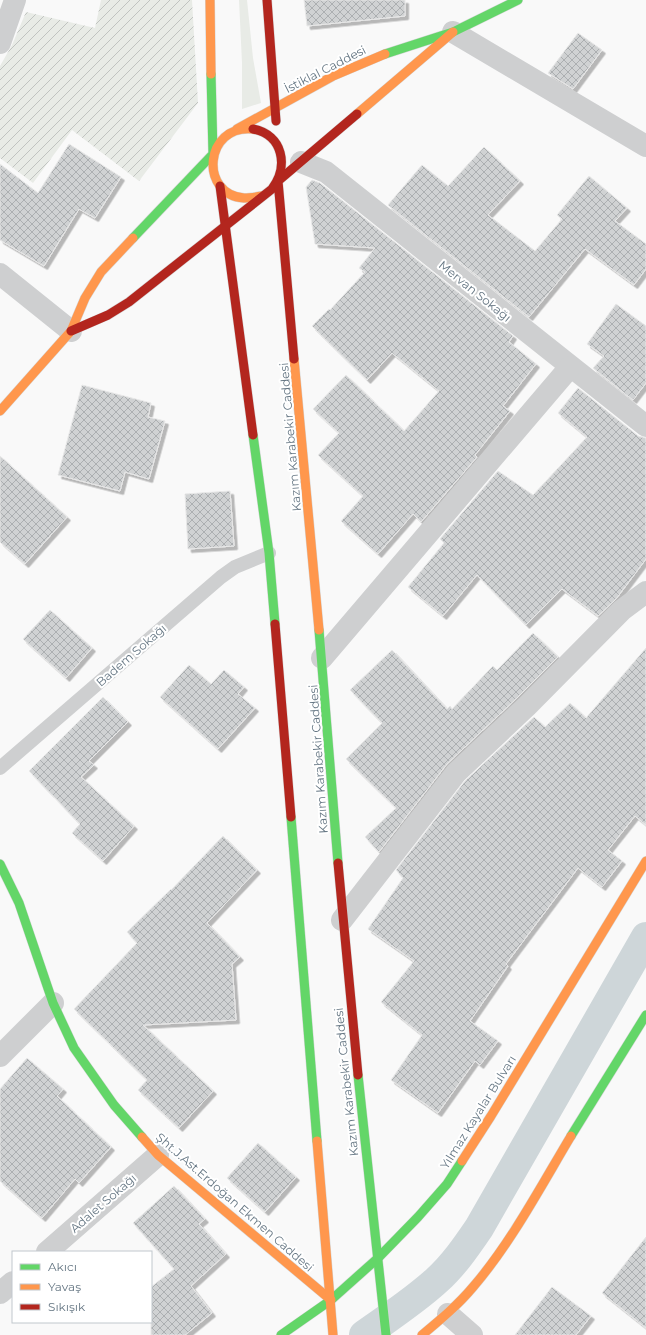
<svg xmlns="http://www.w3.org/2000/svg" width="646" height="1335" font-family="Montserrat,sans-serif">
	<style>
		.grass { fill: #e8ebe6 }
		.garden { fill: url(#garden-furrows) }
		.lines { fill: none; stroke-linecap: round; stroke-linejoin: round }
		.canal { stroke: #ced6d9; stroke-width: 30 }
		.building { fill: url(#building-cross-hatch); stroke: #e8e8e8; filter: url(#shadow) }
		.fast-casing { stroke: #d5d6d7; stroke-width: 10 }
		.slow-casing { stroke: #d5d6d7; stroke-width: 10 }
		.jam-casing { stroke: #d5d6d7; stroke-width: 10 }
		.lane { stroke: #cecfd0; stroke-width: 14 }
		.street { stroke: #cecfd0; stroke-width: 22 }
		.fast { stroke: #63d668; stroke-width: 9 }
		.slow { stroke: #ff974d; stroke-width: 9 }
		.jam { stroke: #b3261e; stroke-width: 9 }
		.labels { text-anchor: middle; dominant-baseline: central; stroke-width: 4; stroke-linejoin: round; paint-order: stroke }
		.street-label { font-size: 12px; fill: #657683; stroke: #fff }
	</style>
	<defs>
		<pattern id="garden-furrows" width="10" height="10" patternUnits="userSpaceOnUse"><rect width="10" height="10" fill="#e8ebe6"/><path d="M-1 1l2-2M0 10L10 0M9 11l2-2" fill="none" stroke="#c0c3c0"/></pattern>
		<pattern id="building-cross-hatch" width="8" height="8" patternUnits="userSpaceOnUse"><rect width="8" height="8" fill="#d0d2d3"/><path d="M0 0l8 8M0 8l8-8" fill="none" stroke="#acafb1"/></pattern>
		<filter id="shadow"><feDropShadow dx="3.5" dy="3.5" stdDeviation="0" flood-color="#0004"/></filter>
	</defs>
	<rect width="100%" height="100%" fill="#f9f9f9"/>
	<polygon class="grass" points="239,0 247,0 253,58 261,103 242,109 242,63"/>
	<polygon class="garden" points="101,0 192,0 198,103 139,181 72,130 33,183 0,158 0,66 12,45 26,12 95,28"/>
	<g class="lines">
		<path class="canal" d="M364,1335C388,1318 414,1301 436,1281C453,1266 466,1247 479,1228L646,937"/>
	</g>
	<g class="building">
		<polygon points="304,0 405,0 405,16 307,26"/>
		<polygon points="578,33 602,50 573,89 548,73"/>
		<polygon points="69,144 121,177 95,218 79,209 44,266 0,240 0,164 38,193"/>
		<polygon points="484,147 520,181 488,215 535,251 562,219 557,215 589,176 627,208 615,221 646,244 646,269 634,285 585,249 529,317 388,205 422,165 448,186"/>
		<polygon points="312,180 320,183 513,336 509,342 536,364 503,406 510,411 475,455 477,457 421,522 413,514 378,554 341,521 363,496 318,455 339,433 313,409 346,375 404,431 439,391 392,353 367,380 312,326 329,309 330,310 365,272 359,268 375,248 315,244 306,187"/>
		<polygon points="616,304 646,326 646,383 633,400 593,368 604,356 587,344"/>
		<polygon points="82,385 151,403 148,417 165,421 149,479 125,472 120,491 58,475"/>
		<polygon points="578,388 638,436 646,438 646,559 616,599 598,616 562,589 526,625 477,575 443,616 408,587 444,543 440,539 498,471 533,495 587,437 558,413"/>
		<polygon points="0,456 67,517 25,564 0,542"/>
		<polygon points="230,491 234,546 188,549 185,494"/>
		<polygon points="50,610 92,648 66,678 23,639"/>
		<polygon points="533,633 558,657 518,697 447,764 379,852 365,837 396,808 346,759 382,723 350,690 392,650 447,709 450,706 452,709 493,666 497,670"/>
		<polygon points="646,648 646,825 635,816 608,850 622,861 602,887 578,868 506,964 508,966 470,1021 498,1041 480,1065 475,1061 438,1113 391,1080 422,1035 381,1002 414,961 368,929 403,878 396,870 465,781 534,717 545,727 570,703 586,718"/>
		<polygon points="189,665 211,684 224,670 244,687 238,694 255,708 218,749 160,697"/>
		<polygon points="103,697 128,722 89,761 94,765 81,777 134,826 103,861 72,833 80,824 29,771"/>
		<polygon points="223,836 257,870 207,923 240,957 232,964 236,1020 143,1025 213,1091 179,1128 138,1090 147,1080 74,1009 137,943 127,932 171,889 171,890"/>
		<polygon points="27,1058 63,1089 57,1096 111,1147 79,1183 75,1179 42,1218 0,1181 0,1089"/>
		<polygon points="258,1143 296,1177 265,1212 227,1178"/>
		<polygon points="174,1186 205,1219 199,1224 226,1254 191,1286 212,1313 185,1335 151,1335 151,1287 174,1269 133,1223"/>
		<polygon points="646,1237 646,1328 602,1293"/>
		<polygon points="552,1287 591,1316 576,1335 515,1335"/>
	</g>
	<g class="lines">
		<defs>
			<g id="fast">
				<polyline points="385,54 453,32 518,0"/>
				<polyline points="133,238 213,154 211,74"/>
				<polyline points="253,435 269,553 275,624"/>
				<polyline points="319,630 338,863"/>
				<polyline points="291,817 317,1141"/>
				<polyline points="0,864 19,903 53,1003 74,1048 114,1105 142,1137"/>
				<polyline points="358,1075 386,1335"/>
				<polyline points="571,1136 646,1015"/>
				<polyline points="281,1335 331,1300 378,1258 418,1217 447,1184 462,1161"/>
			</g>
			<g id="slow">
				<polyline points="210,0 211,74"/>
				<polyline points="357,114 453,32"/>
				<polyline points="237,129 333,76 385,54"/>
				<path d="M253,129C204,124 199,195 244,198C249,198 256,197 262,196"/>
				<polyline points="294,359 319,630"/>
				<polyline points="0,411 71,331 85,298 101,272 133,238"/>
				<polyline points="142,1137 158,1155 331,1300"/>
				<polyline points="317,1141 333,1335"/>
				<polyline points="462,1161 491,1116 646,861"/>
				<path d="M422,1335C440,1320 458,1305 473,1287C511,1243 541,1186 571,1136"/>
			</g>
			<g id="jam">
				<polyline points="267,0 276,121"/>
				<polyline points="220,186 253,435"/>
				<path d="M71,331L108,315L129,302L272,189C289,166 283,135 253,129"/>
				<polyline points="294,359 278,181 357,114"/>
				<polyline points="275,624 291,817"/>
				<polyline points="338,863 358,1075"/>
			</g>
		</defs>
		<use href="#fast" class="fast-casing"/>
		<use href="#slow" class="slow-casing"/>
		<use href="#jam" class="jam-casing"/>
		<polyline class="lane" points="0,768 221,577 235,567 269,553"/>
		<g class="street">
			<polyline points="453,32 646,146"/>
			<polyline points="0,43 15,0"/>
			<polyline points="301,162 326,172 646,426"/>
			<polyline points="0,274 71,331"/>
			<polyline points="322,658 570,367"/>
			<polyline points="342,920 456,773 527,706 622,610 646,592"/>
			<polyline points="0,1056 53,1003"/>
			<polyline points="47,1252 158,1155"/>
			<polyline points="0,1293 13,1282"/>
			<polyline points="448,1314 472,1335"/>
		</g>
		<use href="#fast" class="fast"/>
		<use href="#slow" class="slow"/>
		<use href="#jam" class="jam"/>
	</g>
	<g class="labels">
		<g class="street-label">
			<text transform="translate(325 69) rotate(-27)">İstiklal Caddesi</text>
			<text transform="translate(475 291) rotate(39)">Mervan Sokağı</text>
			<text transform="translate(290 437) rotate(-95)">Kazım Karabekir Caddesi</text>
			<text transform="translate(131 655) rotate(-41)">Badem Sokağı</text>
			<text transform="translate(318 759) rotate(-94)">Kazım Karabekir Caddesi</text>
			<text transform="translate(346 1082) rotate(-96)">Kazım Karabekir Caddesi</text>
			<text transform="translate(478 1112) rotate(-58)">Yılmaz Kayalar Bulvarı</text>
			<text transform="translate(235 1202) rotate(41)">Şht.J.Ast.Erdoğan Ekmen Caddesi</text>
			<text transform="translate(103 1203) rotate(-41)">Adalet Sokağı</text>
		</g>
	</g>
	<rect x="12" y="1251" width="140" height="72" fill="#ffffff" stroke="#c1c8cd"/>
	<rect x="20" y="1264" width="20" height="6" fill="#63d668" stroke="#c1c8cd"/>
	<text x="48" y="1271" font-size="12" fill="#657683">Akıcı</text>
	<rect x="20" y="1284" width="20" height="6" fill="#ff974d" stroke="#c1c8cd"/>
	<text x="48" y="1291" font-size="12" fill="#657683">Yavaş</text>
	<rect x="20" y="1304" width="20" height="6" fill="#b3261e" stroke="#c1c8cd"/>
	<text x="48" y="1311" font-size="12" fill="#657683">Sıkışık</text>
</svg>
